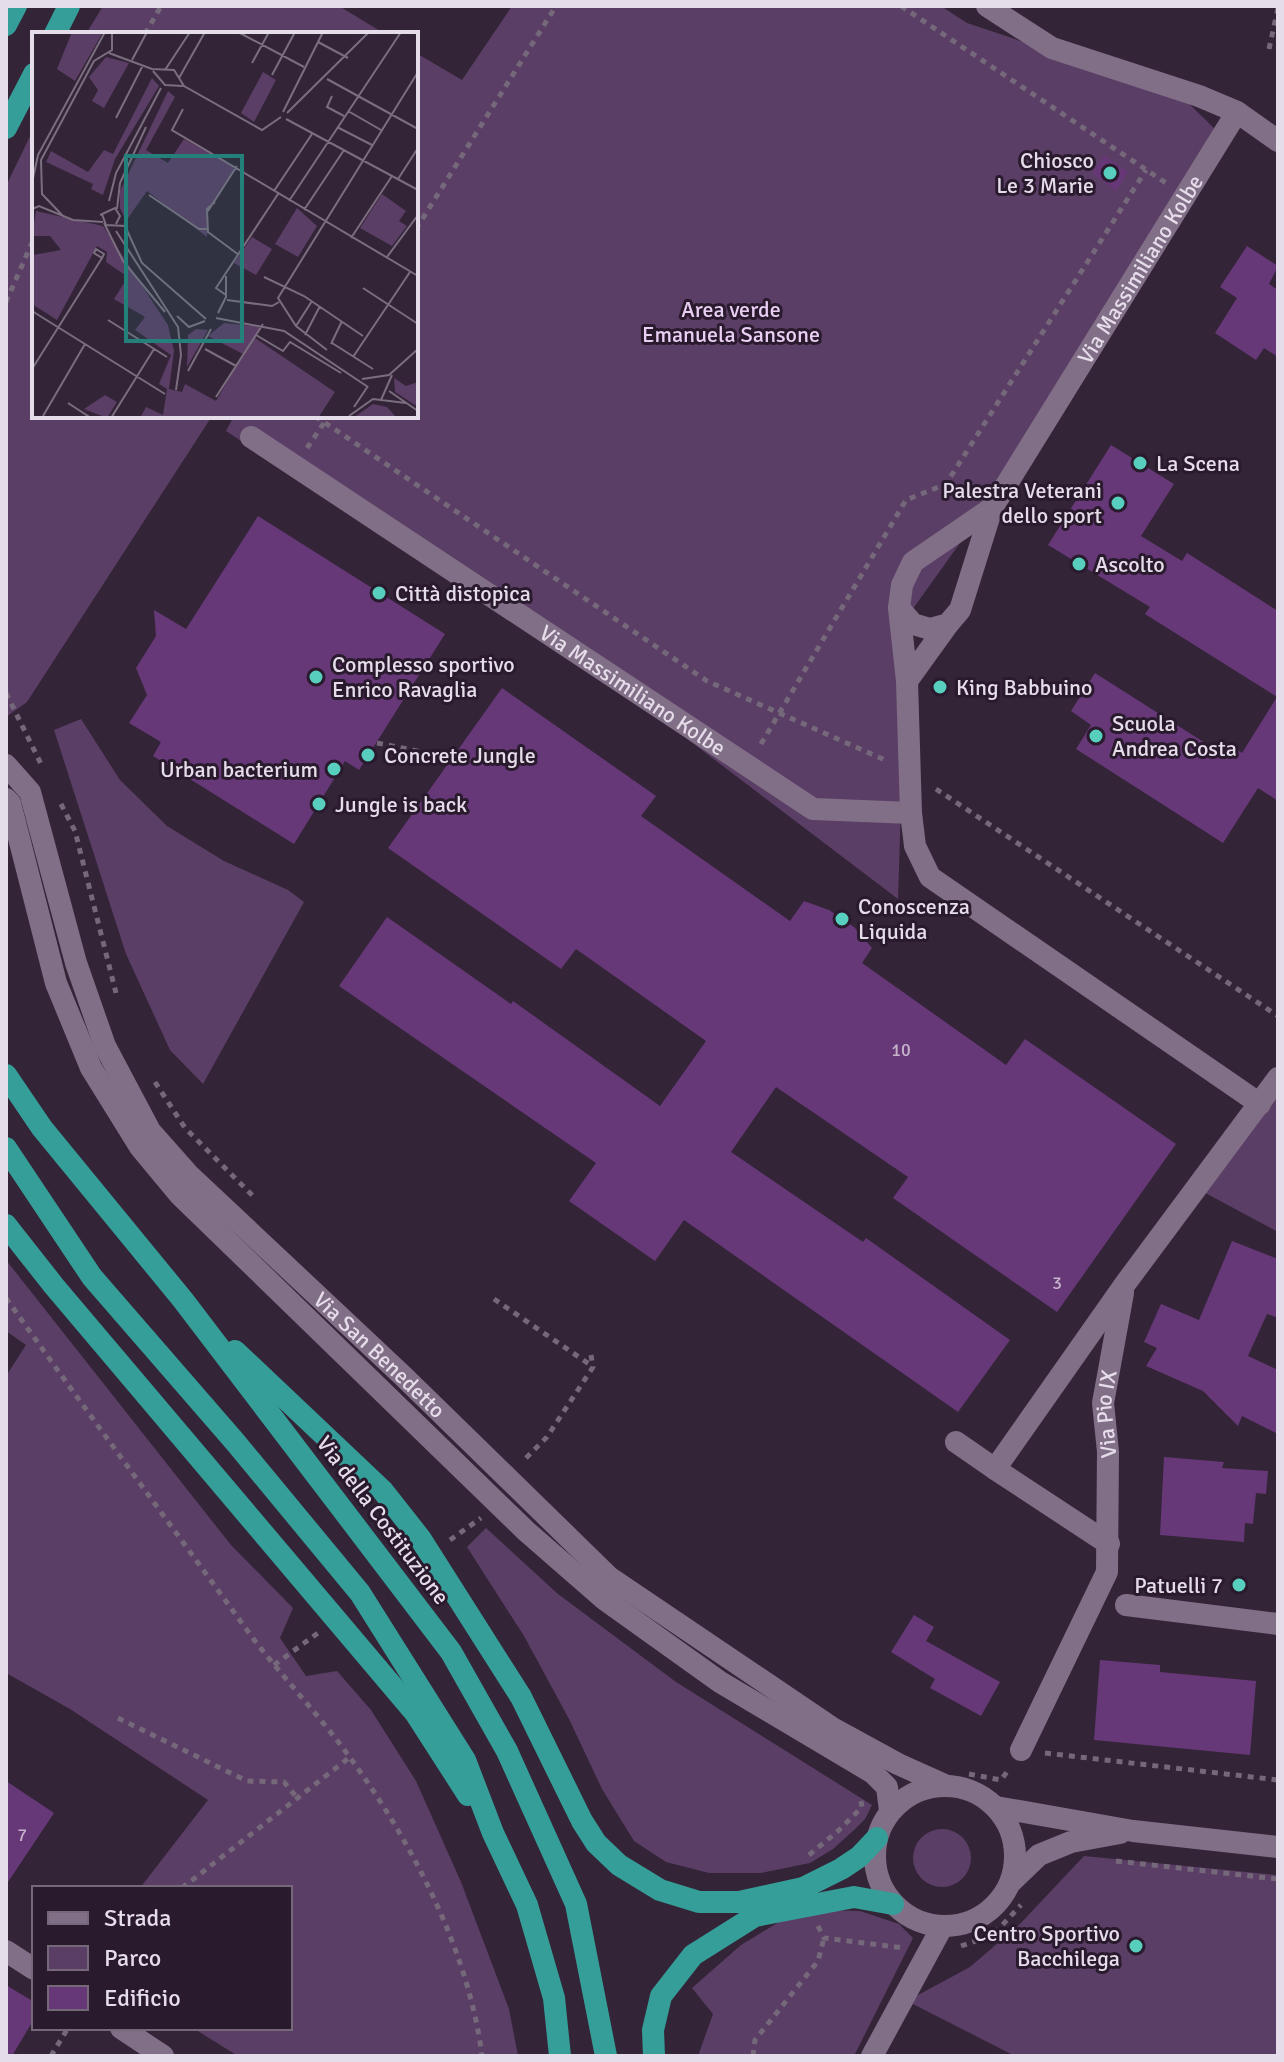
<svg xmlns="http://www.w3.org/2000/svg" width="1284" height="2062" font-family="Signika,sans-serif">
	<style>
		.green { fill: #5b3e65 }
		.building { fill: #673877 }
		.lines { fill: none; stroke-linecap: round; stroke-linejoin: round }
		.path { stroke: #75687a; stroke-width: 5; stroke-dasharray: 6 6; stroke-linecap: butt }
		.minor { stroke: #816f87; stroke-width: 22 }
		.tertiary { stroke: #816f87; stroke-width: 22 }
		.trunk { stroke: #369e98; stroke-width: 22 }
		.poi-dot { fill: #58cebf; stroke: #291a2d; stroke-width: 3 }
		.labels { text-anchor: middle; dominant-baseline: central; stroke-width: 6; stroke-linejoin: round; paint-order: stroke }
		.number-label { font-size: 18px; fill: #c6b4cd }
		.poi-label { font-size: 22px; fill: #e6ddea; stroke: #291a2d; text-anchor: start }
		.street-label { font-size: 22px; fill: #e6ddea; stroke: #291a2d }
		.park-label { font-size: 22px; fill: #eacff4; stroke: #291a2d }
		.inset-road { fill: none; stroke: #7b6e7f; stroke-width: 2 }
		.view { fill: #24807a; fill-opacity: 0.15; stroke: #24807a; stroke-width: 4 }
		.inset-edge { fill: none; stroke: #e6ddea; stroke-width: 4 }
	</style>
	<rect width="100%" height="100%" fill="#332438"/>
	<g class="green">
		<polygon points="103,6 339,6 385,34 86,34"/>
		<polygon points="512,6 941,6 967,23 1179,94 1218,132 1069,391 907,617 898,899 657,716 226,431 234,416 416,416 416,53 462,80"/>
		<polygon points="34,128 34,416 212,416 27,702 6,717 6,186"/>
		<polygon points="81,719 120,780 167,826 224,861 288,890 304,902 203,1084 170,1050 126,954 54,730"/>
		<polygon points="1278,1077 1278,1232 1198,1189"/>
		<polygon points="6,1260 231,1545 293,1608 280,1638 306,1676 337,1671 371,1710 416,1781 461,1882 509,2009 518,2056 238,2056 193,2028 290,2028 290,1888 140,1888 208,1800 70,1709 6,1673 6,1376 26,1345 6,1331"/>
		<polygon points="486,1528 558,1594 676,1682 872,1805 865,1819 853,1831 833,1849 810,1863 761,1873 709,1873 666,1862 634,1841 602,1789 569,1719 524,1636 467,1547"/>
		<circle cx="942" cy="1858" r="29"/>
		<polygon points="1084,1856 1278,1875 1278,2056 1015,2056 907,2001 970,1967 1019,1925"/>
		<polygon points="823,1910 860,1911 899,1924 913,1938 854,2056 698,2056 713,2014 692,1988 741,1945 779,1922"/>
	</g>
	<g class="building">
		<polygon points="1104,155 1128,172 1116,191 1092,173"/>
		<polygon points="1247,246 1278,266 1269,284 1278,290 1278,357 1264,348 1256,360 1215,333 1237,298 1220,287"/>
		<polygon points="1111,445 1174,484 1141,536 1182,561 1187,553 1278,611 1278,801 1258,788 1223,843 1076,749 1091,725 1071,711 1095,673 1224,755 1230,745 1242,753 1277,697 1145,614 1150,607 1048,545"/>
		<polygon points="258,516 445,634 359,770 345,761 294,844 153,756 161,742 129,723 147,695 136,668 156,636 154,610 186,629"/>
		<polygon points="502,688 656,796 641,816 790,921 804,901 829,910 854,927 872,948 862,963 1006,1065 1025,1039 1176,1144 1057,1312 893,1198 908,1177 776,1087 731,1152 863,1242 866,1238 1010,1340 958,1412 684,1220 655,1261 569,1201 596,1163 339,986 387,917 511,1004 513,1001 660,1106 706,1041 576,949 561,969 388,848"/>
		<polygon points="1232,1241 1278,1259 1278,1318 1267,1314 1248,1356 1278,1370 1278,1434 1242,1416 1238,1426 1203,1391 1146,1366 1157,1348 1144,1342 1161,1304 1199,1320"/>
		<polygon points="1164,1457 1224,1462 1222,1468 1268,1471 1266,1494 1256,1493 1253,1524 1245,1523 1244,1542 1160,1535"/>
		<polygon points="914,1615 934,1627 926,1641 1000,1682 981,1716 930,1688 935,1679 891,1652"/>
		<polygon points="1100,1660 1160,1665 1160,1672 1256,1681 1250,1755 1094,1740"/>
		<polygon points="6,1781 54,1813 6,1885"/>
		<polygon points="6,1985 34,2002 34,2019 12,2056 6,2056"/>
	</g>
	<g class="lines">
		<g class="path">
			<polyline points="901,6 1166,183"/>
			<polyline points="145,34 161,6"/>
			<polyline points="1269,49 1278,8"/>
			<polyline points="416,229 556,6"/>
			<polyline points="6,302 34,238"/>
			<polyline points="315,416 707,681 885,760"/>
			<polyline points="307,448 324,423"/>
			<polyline points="6,693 42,766"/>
			<polyline points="377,743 453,758"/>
			<polyline points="761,744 906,500 946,484 1146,170"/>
			<polyline points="936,789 1278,1016"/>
			<polyline points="61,804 75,831 116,993"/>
			<polyline points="155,1082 185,1128 255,1198"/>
			<path d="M6,1298C87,1412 170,1524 252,1637C284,1679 321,1717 351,1759C413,1844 469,1952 482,2056"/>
			<polyline points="494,1299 592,1366"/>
			<polyline points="526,1458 547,1437 593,1367 591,1355"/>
			<polyline points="450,1540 481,1518"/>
			<polyline points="274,1665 318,1633"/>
			<polyline points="118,1718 247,1781 284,1782 298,1799"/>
			<polyline points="1045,1753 1278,1780"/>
			<polyline points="969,1774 1001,1780 1009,1769"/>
			<polyline points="809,1855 838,1831 862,1807 861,1801"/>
			<polyline points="1116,1861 1278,1879"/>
			<polyline points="182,1888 350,1757"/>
			<polyline points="818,1926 824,1938 904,1948"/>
			<polyline points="961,1946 993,1935 1021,1905"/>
			<polyline points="51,2056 68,2028"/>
			<polyline points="753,2056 755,2040 818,1961 824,1938"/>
		</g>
		<g class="minor">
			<polyline points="987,6 1052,48 1199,96 1237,112 1278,141"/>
			<path id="s1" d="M251,437L813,809L911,813"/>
			<polyline points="992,508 913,562 902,585 899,608 907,681 911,813 915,846 930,877 1260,1104"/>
			<path id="s2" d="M899,608L913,624L930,629L948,624L960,610L992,508L1237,112"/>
			<polyline points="907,681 948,624"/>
			<polyline points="956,1442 995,1469"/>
			<polyline points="1109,1544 995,1469 1125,1284 1278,1078"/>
			<polyline points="1126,1605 1278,1624"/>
			<path id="s3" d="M1021,1750L1107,1572L1108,1452L1103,1403L1123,1293"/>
			<polyline points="6,1951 34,1969"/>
			<polyline points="121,2028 163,2056"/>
			<polyline points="872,2056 942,1927"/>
		</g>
		<g class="tertiary">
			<path id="s4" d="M6,765L30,792L76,963L105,1046L150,1131L189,1175L403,1376L609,1577L834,1729L898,1764L947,1786"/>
			<polyline points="6,799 10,803 56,983 91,1068 140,1147 179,1194 526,1531 604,1599 720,1682 873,1773 887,1787 890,1811"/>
			<circle cx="945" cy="1856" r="70"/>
			<polyline points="996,1807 1133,1831 1278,1847"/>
			<polyline points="1012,1881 1039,1855 1071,1842 1120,1833"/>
		</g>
		<g class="trunk">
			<polyline points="6,25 16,6"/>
			<polyline points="55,34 69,6"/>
			<polyline points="6,128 34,74"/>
			<polyline points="6,1075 42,1128 183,1300 451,1652 507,1751 576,1904 606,2056"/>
			<polyline points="6,1148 92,1277 236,1443 360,1593 465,1760 493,1833 527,1905 554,1998 560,2056"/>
			<polyline points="6,1225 54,1286 416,1714 468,1795"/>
			<polyline points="235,1351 383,1491 420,1538 521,1697 582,1821 596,1843 619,1865 660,1890 699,1902 739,1902 803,1888 841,1869 859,1857 877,1838"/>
			<polyline points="654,2056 653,2030 661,1996 693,1955 755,1916 854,1897 893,1904"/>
		</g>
	</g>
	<g class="poi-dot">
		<circle cx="1110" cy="173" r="8"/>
		<circle cx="1140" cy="463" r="8"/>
		<circle cx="1118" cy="503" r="8"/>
		<circle cx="1079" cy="564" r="8"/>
		<circle cx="379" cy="593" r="8"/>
		<circle cx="316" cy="677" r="8"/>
		<circle cx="940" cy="687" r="8"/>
		<circle cx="1096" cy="736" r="8"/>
		<circle cx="368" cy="755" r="8"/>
		<circle cx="334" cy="769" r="8"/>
		<circle cx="319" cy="804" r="8"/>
		<circle cx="842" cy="919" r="8"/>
		<circle cx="1239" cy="1585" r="8"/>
		<circle cx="1136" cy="1946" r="8"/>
	</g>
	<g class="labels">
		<g class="number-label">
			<text x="901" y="1050">10</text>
			<text x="1057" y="1283">3</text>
			<text x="22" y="1835">7</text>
		</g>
		<g class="poi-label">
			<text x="1094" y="160" text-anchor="end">Chiosco<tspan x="1094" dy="25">Le 3 Marie</tspan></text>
			<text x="1156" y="463">La Scena</text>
			<text x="1102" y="490" text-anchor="end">Palestra Veterani<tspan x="1102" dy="25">dello sport</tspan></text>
			<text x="1095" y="564">Ascolto</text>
			<text x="395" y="593">Città distopica</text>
			<text x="332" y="664">Complesso sportivo<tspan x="332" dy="25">Enrico Ravaglia</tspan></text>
			<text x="956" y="687">King Babbuino</text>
			<text x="1112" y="723">Scuola<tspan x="1112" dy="25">Andrea Costa</tspan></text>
			<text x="384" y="755">Concrete Jungle</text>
			<text x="318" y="769" text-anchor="end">Urban bacterium</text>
			<text x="335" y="804">Jungle is back</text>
			<text x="858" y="906">Conoscenza<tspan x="858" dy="25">Liquida</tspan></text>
			<text x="1223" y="1585" text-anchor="end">Patuelli 7</text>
			<text x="1120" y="1933" text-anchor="end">Centro Sportivo<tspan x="1120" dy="25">Bacchilega</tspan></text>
		</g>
		<g class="street-label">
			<text stroke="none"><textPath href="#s2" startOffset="464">Via Massimiliano Kolbe</textPath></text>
			<text stroke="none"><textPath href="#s1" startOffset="458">Via Massimiliano Kolbe</textPath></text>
			<text stroke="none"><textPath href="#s4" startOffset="718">Via San Benedetto</textPath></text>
			<text stroke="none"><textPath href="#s3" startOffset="356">Via Pio IX</textPath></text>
			<text transform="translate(383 1520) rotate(53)">Via della Costituzione</text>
		</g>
		<g class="park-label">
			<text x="731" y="309">Area verde<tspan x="731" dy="25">Emanuela Sansone</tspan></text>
		</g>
	</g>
	<g transform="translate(32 32)">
		<rect width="386" height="386" fill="#332438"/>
		<path d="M40,0H71L43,49L25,37ZM74,25L97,31L72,76L60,69L66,58L57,45ZM231,40L244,48L222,90L209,81ZM120,46L127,54L83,127L71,163L59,157L61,152L14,130L19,119L56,140L72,118L81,122ZM136,59L143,65L114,118L136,131L152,107L204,136L176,179L175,205L115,159L94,189L88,176V159ZM350,162L374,179L367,189L375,194L360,214L328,196ZM265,176L285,194L266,225L243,212ZM4,179L71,194L136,293L142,319L137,357L150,360L153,352L184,369L211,322L176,304L192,291L230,295L223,306L303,360L286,386H108L114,375L131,383L135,357L127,352L139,323L103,298L113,285L82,267L96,245L74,230L75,220L65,214L25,288L0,272V213L1,223L29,218L18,204H0ZM220,205L240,217L224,243L202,231ZM164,297L176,298L155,335L156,303ZM362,346L374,354L386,350V375L363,360ZM73,363L85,370L75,386L52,377ZM341,372L355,375L365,386H321Z" fill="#5b3e65"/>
		<path class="inset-road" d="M206,0L272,35M286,10L316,26M77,21L120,37L142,38L152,54L230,98L249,85M100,28L115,0M220,31L237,0M133,38L158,0M121,39L133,53L151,54M240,43L263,0M147,46L173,0M295,47L386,97M300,64L295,75L312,84M151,77L140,98L386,244M316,79L349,98M251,80L291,0M255,81L337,0M84,86L111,33M254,87L386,158M305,95L340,113M366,147L386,116M0,151L6,123L73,0M242,159L280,102M117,163L167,197H176M77,169L84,141L129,56M257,169L369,0M183,170L175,177L176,200L207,223M0,177L7,174L41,188L71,190M85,177L88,151L114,95M272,178L312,118M176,179L205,134M70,182L74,193L93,194L110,231L174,287M68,183L83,176L88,184L84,192M31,184L10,162L9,128L62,29L80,18V0M72,191L91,229L133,280M84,199L146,295L149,323L144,358M319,206L360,144M64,217L72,222L70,226L62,221ZM355,225L386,183M232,245L272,264L331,304M331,256L386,292M194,263L184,256L246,162M195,268L240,274L247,270M0,279L133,362M186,281L194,265V244M145,284L157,295L173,289M184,286L252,299L336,355M76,288L135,325M264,294L280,269M224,303L251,319L258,310L309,341M273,303L288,274M300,311L341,337M299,312L310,289M173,317L204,334M295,318L264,294L246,266L386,40M321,325L378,240M0,337L70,226M156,339L179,297M330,347L357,343L386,317M357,359L386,379M184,365L231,292M349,368L360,343M36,371L59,386M322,375L336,354M11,384L53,312M317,384L341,367L374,371M79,386L122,317"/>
		<path class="view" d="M94,124H210V309H94Z"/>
		<rect width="386" height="386" class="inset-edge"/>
	</g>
	<rect width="1284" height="2062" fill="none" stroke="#e6ddea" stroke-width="16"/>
	<rect x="32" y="1886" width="260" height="144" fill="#291a2d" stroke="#756879" stroke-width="2"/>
	<rect x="48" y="1912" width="40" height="12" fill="#816f87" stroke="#756879" stroke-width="2"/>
	<text x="104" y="1926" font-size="24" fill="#e6ddea">Strada</text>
	<rect x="48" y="1946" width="40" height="24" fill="#5b3e65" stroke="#756879" stroke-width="2"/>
	<text x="104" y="1966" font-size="24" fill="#e6ddea">Parco</text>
	<rect x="48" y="1986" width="40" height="24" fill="#673877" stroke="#756879" stroke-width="2"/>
	<text x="104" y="2006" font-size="24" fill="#e6ddea">Edificio</text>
</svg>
